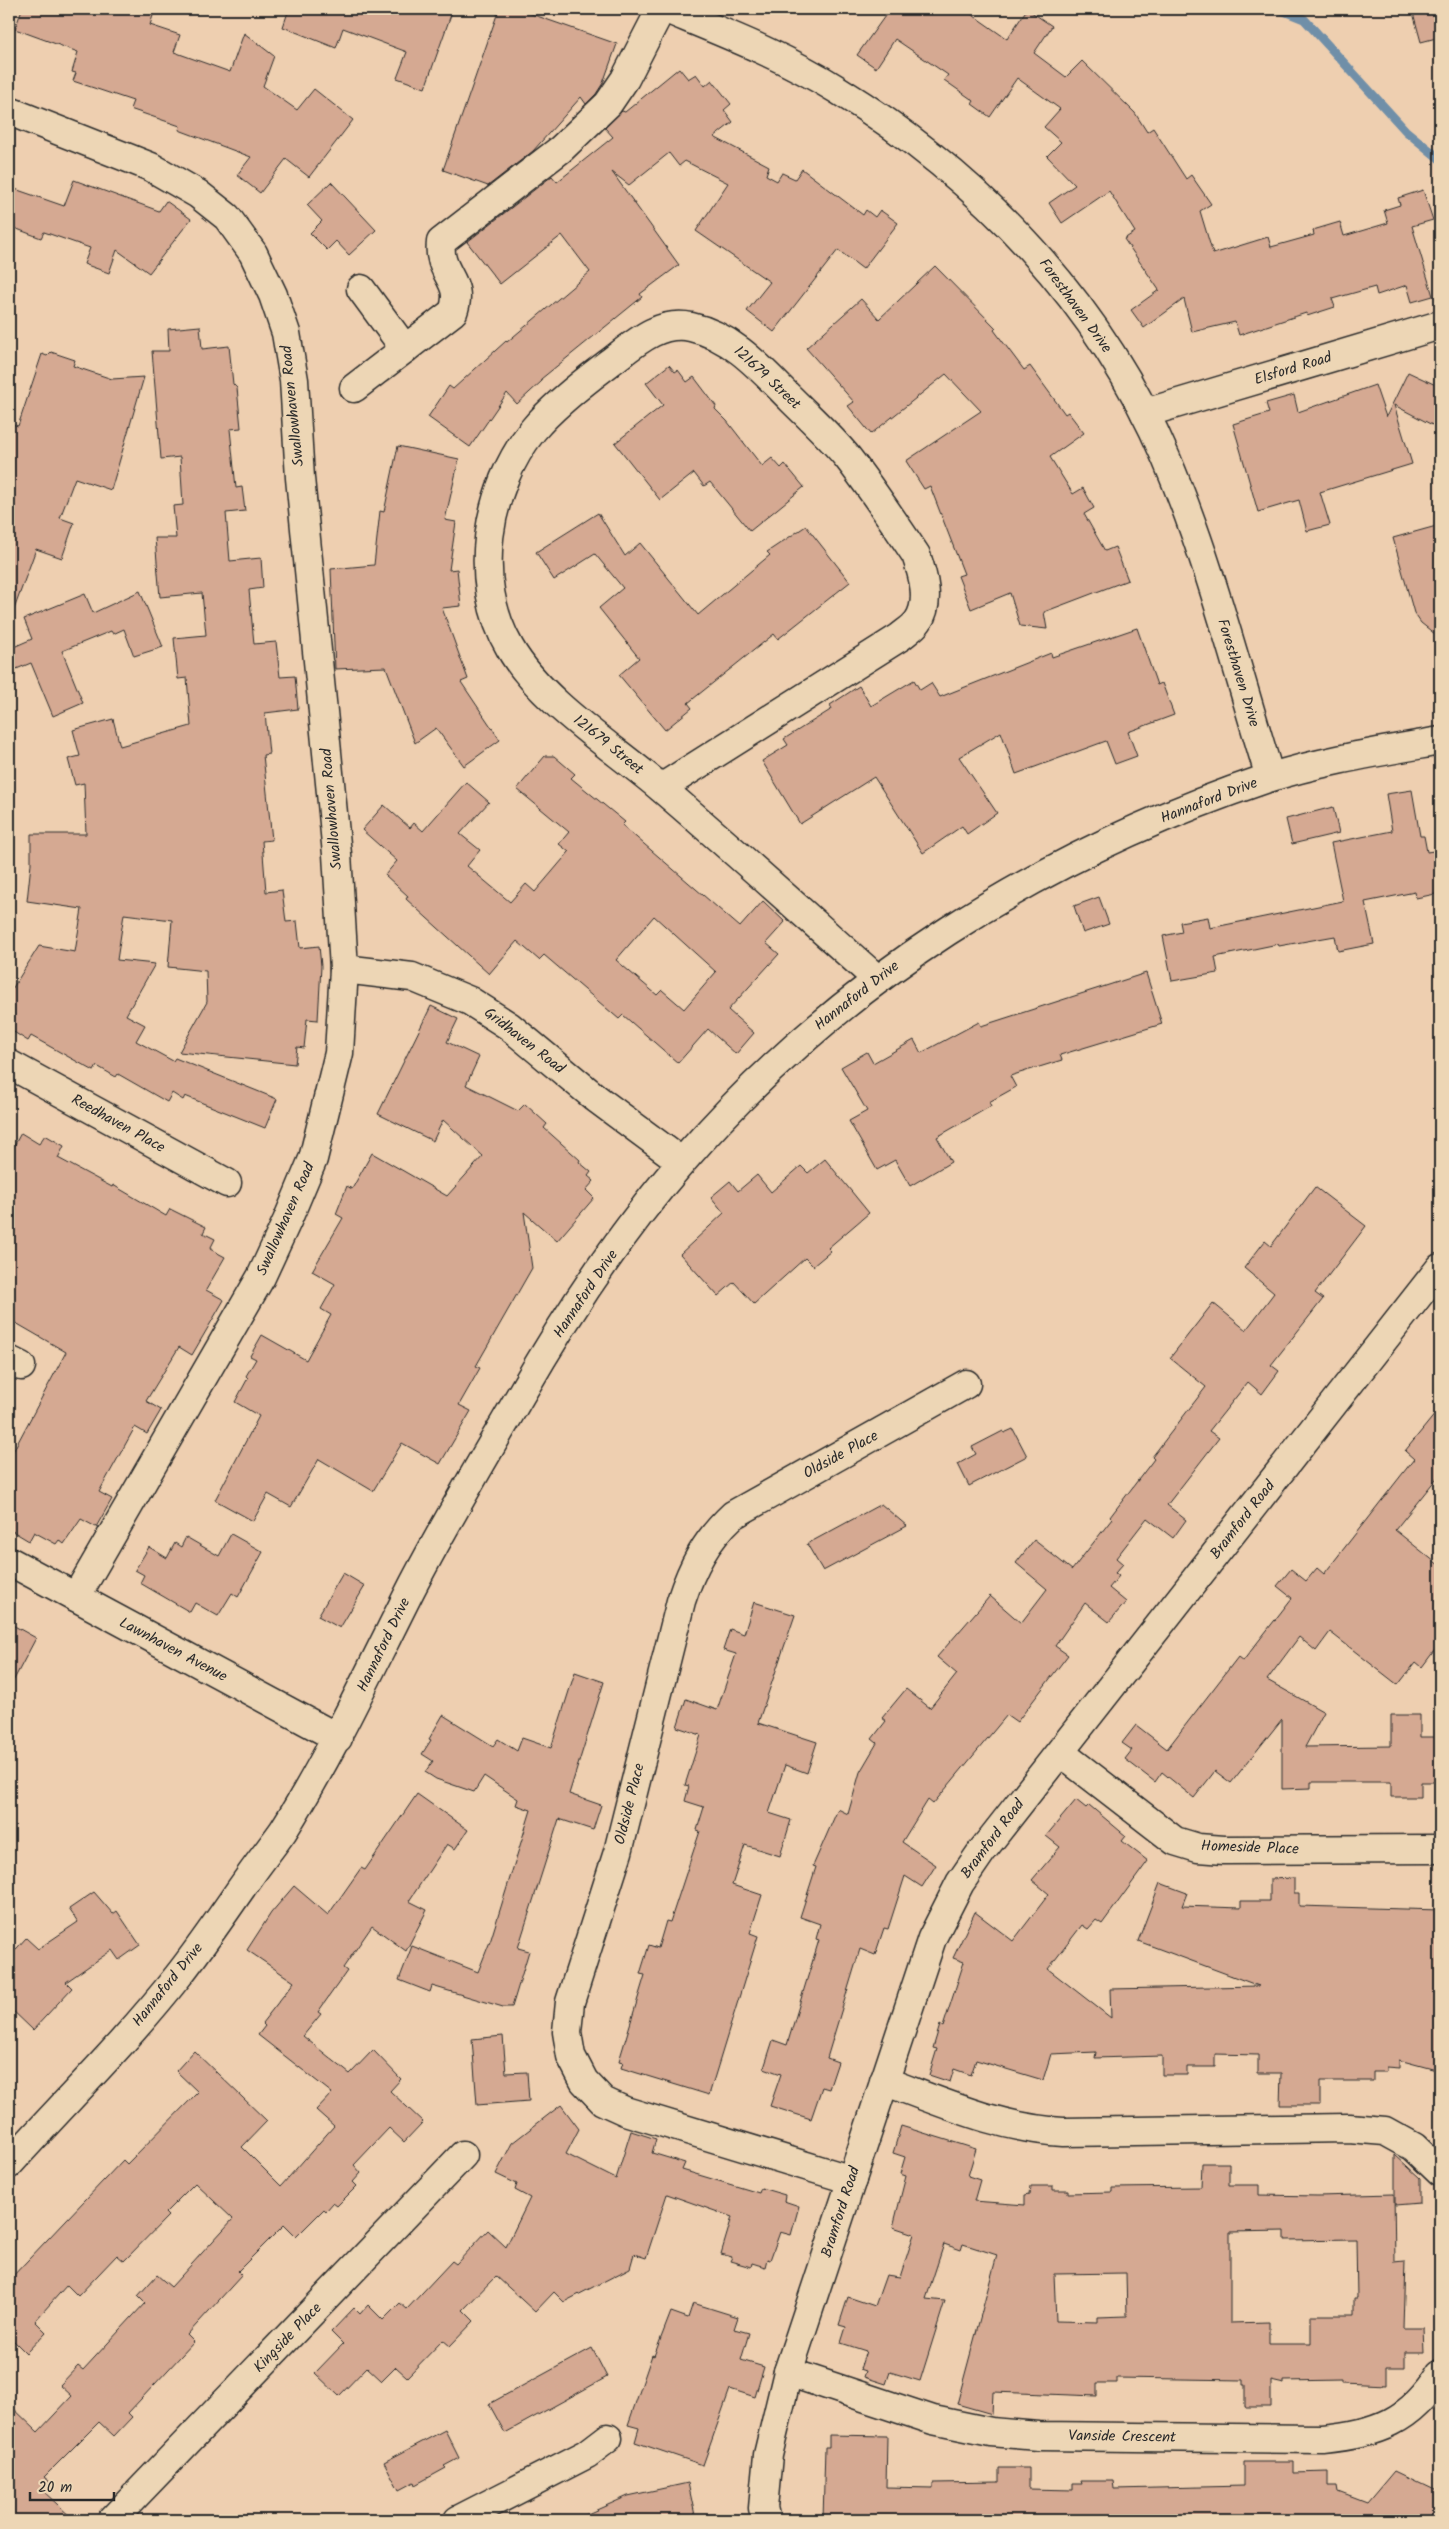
<svg xmlns="http://www.w3.org/2000/svg" width="1449" height="2529" font-family="Kalam,sans-serif">
	<style>
		.lines { fill: none; stroke-linecap: round; stroke-linejoin: round }
		.stream { stroke: #708fa8; stroke-width: 9 }
		.building { fill: #d5a992; stroke: #2b2b2b; fill-rule: evenodd }
		.minor-casing { stroke: #2b2b2b; stroke-width: 31 }
		.minor { stroke: #edd6b5; stroke-width: 28 }
		.labels { text-anchor: middle; dominant-baseline: central; stroke-width: 4; stroke-linejoin: round; paint-order: stroke }
		.street-label { font-size: 15px; fill: #2b2b2b; stroke: #edd6b5 }
	</style>
	<rect width="100%" height="100%" fill="#eecfb0"/>
	<filter id="ink" filterUnits="userSpaceOnUse"><feTurbulence type="fractalNoise" baseFrequency=".02" numOctaves="2"/><feDisplacementMap in="SourceGraphic" scale="10" xChannelSelector="R" yChannelSelector="G"/><feConvolveMatrix kernelMatrix="1 2 1 2 8 2 1 2 1" color-interpolation-filters="sRGB"/></filter>
	<g filter="url(#ink)">
		<g class="lines">
			<polyline class="stream" points="1279,9 1304,19 1406,131 1440,159"/>
		</g>
		<g class="building">
			<polygon points="22,9 155,9 150,25 180,35 174,52 230,72 244,33 274,56 263,86 297,110 314,89 353,120 309,177 286,159 260,193 237,175 251,157 179,130 180,126 130,109 133,101 73,81 76,73 72,72 78,52 15,29"/>
			<polygon points="289,9 453,9 425,88 397,78 407,52 343,28 336,48 283,27"/>
			<polygon points="499,9 517,9 617,44 603,83 596,94 586,104 581,97 533,151 488,186 443,170"/>
			<polygon points="890,9 964,9 1007,39 1027,9 1052,26 1034,53 1066,77 1082,61 1135,113 1147,132 1153,128 1186,179 1191,175 1211,204 1200,211 1213,254 1268,237 1271,247 1314,235 1313,230 1340,222 1344,236 1388,223 1384,210 1400,205 1398,198 1423,190 1433,220 1412,226 1433,296 1412,302 1407,285 1377,295 1375,287 1332,299 1335,307 1307,316 1306,313 1239,335 1235,322 1192,332 1184,299 1144,328 1131,310 1159,290 1124,239 1135,232 1109,191 1062,223 1049,203 1075,185 1047,156 1061,142 1044,127 1060,109 1017,78 990,117 972,104 974,101 944,80 948,75 895,39 876,68 857,55"/>
			<polygon points="1412,9 1440,9 1440,37 1421,42"/>
			<polygon points="679,68 688,79 696,74 705,86 712,80 731,104 724,110 733,122 714,137 769,166 766,175 777,181 782,173 795,179 802,169 863,215 866,210 875,217 880,210 898,223 863,269 838,250 774,332 747,311 770,282 696,231 728,183 685,161 679,166 669,153 629,185 612,172 679,265 640,294 642,297 541,379 542,381 517,404 507,393 470,447 428,417 449,386 453,389 506,341 507,342 590,272 562,235 500,284 467,242 552,176 557,182 613,137 605,128 622,111 625,112"/>
			<polygon points="74,180 159,211 166,201 191,219 149,273 117,250 109,273 84,264 90,248 44,232 41,238 9,226 9,187 64,206"/>
			<polygon points="331,182 376,230 349,255 336,241 327,250 310,233 322,221 307,205"/>
			<polygon points="935,266 996,328 994,330 1024,370 1030,366 1065,414 1068,412 1084,433 1050,457 1073,494 1083,488 1094,508 1084,514 1105,551 1115,547 1128,580 1044,612 1047,629 1020,626 1010,593 971,609 958,576 964,574 930,486 924,489 906,461 981,411 946,374 871,434 848,406 854,402 806,348 861,299 879,319"/>
			<polygon points="200,326 202,349 229,346 233,384 237,388 241,428 230,429 236,488 242,487 245,511 226,513 230,561 261,558 263,588 249,590 254,644 276,642 280,677 295,676 298,709 265,713 269,754 263,755 272,840 262,841 266,892 282,890 286,922 297,921 300,948 319,946 321,966 318,1020 307,1019 304,1048 297,1047 295,1064 179,1052 207,1002 206,971 168,967 172,920 124,914 117,960 155,964 126,1015 145,1025 136,1041 173,1061 175,1058 277,1099 265,1128 185,1096 183,1100 172,1093 167,1102 118,1074 116,1077 97,1066 94,1071 31,1036 28,1041 9,1029 9,994 39,946 75,952 82,909 27,901 31,864 31,834 86,834 84,783 75,785 68,759 80,756 73,730 113,719 120,746 191,726 187,678 178,679 174,638 206,635 202,593 160,597 155,538 176,538 173,506 183,505 180,457 161,459 152,351 169,351 168,329"/>
			<polygon points="51,352 75,360 73,366 112,379 144,377 111,490 75,478 60,518 74,523 62,558 36,549 13,612 9,611 9,423 18,426 42,354 47,356"/>
			<polygon points="669,365 675,372 678,370 687,382 694,377 716,406 715,409 727,421 762,466 772,458 781,468 785,464 804,487 750,531 710,482 704,486 694,473 660,500 615,443 663,405 646,383"/>
			<polygon points="1408,372 1440,387 1440,429 1394,405 1412,464 1320,492 1330,525 1307,531 1299,500 1258,512 1233,424 1269,413 1266,403 1294,395 1298,412 1375,385 1386,417"/>
			<polygon points="398,446 459,459 445,520 456,522 449,570 457,569 461,606 442,608 468,679 461,682 500,740 464,766 436,728 415,743 386,667 335,669 331,569 374,565 380,511 384,512"/>
			<polygon points="598,513 625,556 640,543 698,615 770,555 767,552 806,526 850,582 778,639 774,634 688,703 692,708 665,730 619,675 639,658 599,608 623,588 595,554 554,580 536,552"/>
			<polygon points="1440,525 1440,638 1421,623 1414,613 1393,538"/>
			<polygon points="140,591 163,647 134,656 124,629 113,634 111,631 62,651 83,703 53,716 31,663 14,670 9,656 9,649 32,639 24,619 85,594 93,613"/>
			<polygon points="1137,628 1157,685 1162,683 1174,715 1128,732 1137,756 1115,764 1106,741 1016,774 1001,732 959,757 997,813 967,834 962,826 923,853 874,777 800,824 762,761 788,745 784,739 832,709 830,705 859,686 871,706 914,680 920,690 931,683 940,697 1051,653 1052,657"/>
			<path d="M545,756H554L575,774L571,778L625,822L622,825L740,927L763,901L785,922L766,943L779,954L728,1010L754,1033L736,1054L708,1029L678,1063L623,1015L619,1019L544,955L539,960L517,941L489,974L406,899L408,896L385,875L397,861L362,830L384,805L410,828L414,823L423,831L466,782L489,802L460,834L480,850L467,866L510,902L526,884L535,892L569,852L559,844L569,832L517,789ZM654,916L716,972L684,1009L662,990L657,995L616,960Z"/>
			<polygon points="1412,790 1420,836 1424,836 1427,852 1440,850 1440,893 1416,898 1415,892 1365,902 1374,944 1338,951 1335,936 1279,946 1278,944 1215,957 1218,973 1172,981 1163,936 1182,932 1180,922 1208,917 1210,928 1343,901 1331,843 1392,831 1386,794"/>
			<polygon points="1333,807 1339,833 1292,844 1286,819"/>
			<polygon points="1099,897 1109,924 1083,933 1074,906"/>
			<polygon points="1146,973 1162,1024 1060,1055 1062,1060 1010,1076 1016,1087 989,1102 991,1106 937,1137 951,1162 910,1186 895,1160 877,1170 849,1121 867,1111 841,1067 867,1052 873,1063 914,1040 921,1053 979,1022 981,1026"/>
			<polygon points="431,1006 458,1019 447,1042 479,1057 466,1085 518,1111 525,1104 547,1124 544,1128 580,1160 579,1162 591,1172 588,1176 594,1181 586,1190 594,1198 557,1241 524,1212 532,1268 476,1366 480,1368 459,1405 471,1411 440,1464 402,1443 373,1491 319,1459 291,1507 268,1494 253,1521 215,1500 259,1416 235,1402 248,1378 246,1376 256,1359 250,1356 262,1335 306,1360 331,1315 321,1309 335,1284 312,1271 343,1218 336,1214 347,1186 352,1189 372,1153 447,1196 483,1156 443,1120 433,1141 378,1114"/>
			<polygon points="21,1133 39,1144 45,1135 64,1146 58,1158 112,1187 113,1185 166,1216 170,1209 206,1227 203,1233 215,1239 210,1249 225,1257 206,1290 224,1300 192,1355 179,1347 146,1401 161,1410 147,1434 135,1427 99,1492 112,1499 96,1527 81,1519 64,1544 59,1540 56,1544 34,1532 29,1541 9,1529 9,1459 66,1352 9,1319 9,1155"/>
			<polygon points="825,1159 869,1213 828,1248 831,1251 813,1266 805,1258 754,1304 734,1282 718,1296 680,1254 724,1213 711,1197 730,1181 738,1191 757,1175 771,1192 801,1166 808,1173"/>
			<polygon points="1315,1187 1366,1226 1315,1293 1323,1299 1271,1365 1279,1371 1262,1394 1248,1382 1209,1431 1219,1438 1167,1505 1186,1520 1173,1538 1147,1518 1116,1558 1123,1564 1115,1573 1119,1576 1109,1588 1126,1602 1109,1622 1085,1603 1055,1646 1068,1655 1017,1722 1007,1715 933,1804 928,1800 902,1842 936,1865 922,1887 905,1876 888,1929 884,1928 875,1955 860,1949 827,2058 838,2062 829,2089 822,2087 811,2119 770,2106 781,2074 764,2068 773,2040 787,2045 819,1940 816,1939 820,1924 800,1917 816,1867 813,1866 838,1809 848,1814 860,1772 877,1743 872,1739 886,1721 882,1718 906,1689 930,1708 957,1674 937,1657 990,1596 1021,1623 1047,1589 1016,1563 1034,1540 1072,1570 1112,1519 1110,1517 1154,1459 1152,1457 1206,1387 1170,1358 1213,1303 1246,1330 1274,1293 1244,1268 1265,1241 1271,1246"/>
			<polygon points="1440,1408 1440,1474 1395,1530 1440,1566 1440,1643 1422,1667 1416,1662 1398,1685 1330,1632 1316,1651 1299,1637 1267,1680 1324,1712 1305,1747 1391,1746 1391,1715 1420,1715 1420,1737 1440,1737 1440,1782 1421,1782 1421,1797 1391,1797 1391,1782 1311,1782 1311,1788 1282,1789 1282,1719 1231,1783 1215,1771 1194,1798 1162,1772 1155,1782 1125,1759 1132,1750 1122,1743 1136,1725 1167,1749 1238,1657 1243,1661 1292,1598 1277,1586 1291,1569 1306,1581 1317,1568 1324,1574 1414,1459 1405,1451"/>
			<polygon points="1013,1429 1027,1456 969,1486 958,1464 976,1454 972,1447 1003,1431 1004,1433"/>
			<polygon points="881,1504 907,1526 823,1571 807,1544"/>
			<polygon points="231,1534 263,1552 238,1597 232,1593 218,1616 195,1603 190,1612 140,1583 144,1575 135,1570 149,1547 167,1558 175,1543 181,1547 186,1537 219,1556"/>
			<polygon points="343,1573 365,1586 340,1628 318,1616"/>
			<polygon points="754,1602 795,1615 758,1723 817,1742 807,1773 785,1765 769,1813 791,1820 780,1856 745,1845 732,1885 762,1895 750,1933 758,1936 709,2095 621,2068 623,2062 619,2061 645,1975 640,1974 649,1945 658,1948 666,1921 670,1922 700,1831 697,1830 704,1807 685,1801 689,1786 685,1785 701,1735 677,1727 686,1699 717,1710 736,1654 723,1650 730,1629 744,1634"/>
			<polygon points="9,1623 36,1638 9,1689"/>
			<polygon points="575,1672 604,1682 569,1794 601,1805 593,1830 559,1819 518,1948 529,1951 512,2007 503,2007 432,1986 430,1992 399,1980 412,1946 478,1972 491,1939 531,1810 516,1805 518,1799 484,1776 474,1792 436,1779 425,1772 433,1761 422,1754 431,1740 429,1739 443,1715 493,1746 498,1739 517,1751 522,1738 551,1748"/>
			<polygon points="417,1794 468,1830 455,1849 447,1844 409,1901 427,1910 406,1951 372,1926 343,1968 347,1971 318,2012 321,2014 303,2036 350,2074 373,2050 401,2079 390,2091 423,2122 404,2142 389,2128 354,2165 361,2173 353,2182 357,2186 337,2206 333,2203 326,2211 324,2209 296,2237 284,2225 238,2271 242,2275 187,2335 194,2342 128,2413 132,2417 114,2436 99,2422 44,2477 50,2482 42,2490 74,2520 9,2520 9,2404 38,2432 72,2396 60,2385 78,2366 83,2370 145,2303 138,2296 157,2275 171,2287 233,2219 195,2183 165,2213 168,2216 124,2261 117,2255 78,2296 67,2285 35,2321 46,2332 26,2353 9,2336 9,2280 123,2160 127,2164 198,2092 176,2071 194,2051 267,2121 242,2147 281,2186 334,2126 316,2110 332,2093 258,2035 265,2026 262,2023 294,1982 247,1950 271,1913 294,1886 328,1915 361,1868 365,1870"/>
			<polygon points="1076,1800 1086,1808 1089,1805 1126,1836 1122,1841 1148,1861 1102,1924 1096,1920 1088,1929 1082,1925 1048,1969 1111,2018 1110,1989 1259,1986 1138,1941 1160,1883 1187,1893 1182,1906 1241,1908 1241,1901 1270,1901 1270,1879 1294,1878 1294,1893 1299,1893 1299,1906 1440,1910 1440,2071 1399,2060 1399,2068 1386,2067 1386,2072 1373,2072 1373,2081 1320,2081 1320,2105 1280,2105 1281,2073 1258,2073 1258,2055 1215,2054 1215,2067 1187,2067 1187,2075 1162,2075 1162,2056 1095,2058 1096,2052 1051,2054 1043,2080 976,2060 971,2075 954,2069 950,2082 929,2075 937,2049 933,2048 940,2025 943,2027 964,1962 953,1958 975,1912 1013,1941 1049,1894 1032,1880 1060,1847 1046,1836"/>
			<polygon points="94,1892 113,1914 117,1911 140,1945 119,1960 112,1950 66,1982 72,1988 33,2030 9,2007 9,1957 26,1938 38,1949 78,1922 69,1909"/>
			<polygon points="503,2036 506,2073 527,2072 529,2101 477,2105 472,2039"/>
			<polygon points="561,2105 579,2129 566,2154 616,2179 631,2131 656,2139 652,2153 685,2163 682,2170 759,2193 761,2188 785,2195 784,2201 799,2206 791,2235 780,2232 770,2260 767,2259 765,2267 752,2263 751,2267 730,2261 732,2257 721,2254 732,2217 667,2194 646,2258 634,2254 630,2268 564,2302 554,2292 535,2312 496,2276 463,2310 474,2321 450,2346 443,2340 407,2377 396,2367 382,2381 367,2367 339,2396 315,2373 343,2344 331,2332 354,2308 360,2314 368,2305 383,2320 400,2303 407,2309 452,2261 456,2264 488,2230 506,2247 530,2198 515,2190 517,2184 496,2174 512,2143"/>
			<path d="M901,2126L976,2149L968,2176L980,2180L974,2201L1025,2205V2195L1030,2194L1031,2186H1053V2190H1068V2193L1112,2192V2188L1201,2187L1202,2163H1229V2185H1259V2195L1318,2196L1394,2194L1395,2262L1405,2261L1403,2328H1424L1425,2352H1405V2368H1387V2385L1341,2383V2380L1284,2381V2384L1271,2381V2407H1245V2385H1243V2380L1117,2378V2383H1097V2396L993,2392L992,2414L957,2404L997,2255L963,2244L961,2250L944,2244L926,2299L945,2301L920,2381L890,2372L886,2384L864,2377L866,2371L860,2369L866,2351L841,2343L846,2327L839,2325L848,2297L875,2306L886,2275L900,2277L914,2234L893,2227L906,2176L900,2174L905,2157L893,2153ZM1285,2231V2240L1356,2239L1357,2298H1354V2315H1311V2344H1269V2322L1230,2323V2232ZM1126,2273L1127,2316L1098,2317V2322L1056,2321L1054,2274Z"/>
			<polygon points="1395,2155 1420,2178 1420,2203 1395,2205"/>
			<polygon points="693,2303 738,2317 734,2329 749,2333 741,2360 764,2367 755,2397 730,2389 703,2465 635,2442 639,2428 628,2425 652,2355 654,2356 671,2312 688,2318"/>
			<polygon points="592,2348 607,2377 505,2433 489,2404"/>
			<polygon points="445,2430 459,2458 444,2466 446,2468 415,2485 414,2482 399,2490 384,2462"/>
			<polygon points="829,2435 887,2436 886,2487 933,2488 933,2483 999,2482 999,2468 1029,2468 1029,2489 1073,2490 1073,2484 1082,2484 1081,2481 1113,2481 1114,2489 1244,2486 1244,2462 1294,2462 1294,2473 1328,2472 1328,2486 1337,2486 1338,2492 1367,2503 1394,2471 1440,2493 1440,2520 823,2520 825,2447 829,2447"/>
			<polygon points="688,2483 696,2520 574,2520 628,2496"/>
		</g>
		<g class="lines">
			<defs>
				<g id="minor">
					<path d="M666,9C724,33 784,56 838,90C981,178 1100,303 1166,458C1210,561 1237,671 1270,777"/>
					<polyline points="9,111 151,167 198,194 227,217 253,253 273,295 286,333 294,380 300,478 337,854 344,969 339,1053 313,1159 287,1221 261,1277 76,1597"/>
					<polyline points="361,289 405,349"/>
					<path d="M354,388L453,312C465,280 437,275 441,242L561,149L608,104L625,79L661,9"/>
					<polyline points="1145,413 1440,325"/>
					<path d="M661,788L900,637C906,632 914,627 918,621C931,602 923,575 916,555C894,522 872,489 848,458C831,437 810,418 791,399C762,370 733,336 691,327C658,320 633,345 609,363C585,381 552,407 533,430C486,488 471,582 510,648C540,701 613,747 661,788C734,850 805,915 877,979"/>
					<polyline points="344,969 412,977 470,1001 509,1026 597,1099 682,1162"/>
					<polyline points="9,1064 227,1183"/>
					<polyline points="9,1360 21,1366"/>
					<polyline points="9,1561 338,1738"/>
					<polyline points="1061,1753 1175,1841 1198,1848 1224,1850 1440,1849"/>
					<path d="M884,2081C944,2103 998,2128 1063,2132L1349,2128L1385,2131L1414,2147L1440,2172"/>
					<path d="M9,2164C65,2102 126,2042 178,1976C204,1943 227,1908 252,1873C262,1859 273,1845 283,1831C332,1753 370,1670 411,1589C445,1523 483,1460 520,1396C567,1314 620,1233 682,1162C838,981 1040,855 1265,779C1320,761 1384,751 1440,741"/>
					<path d="M852,2180L625,2111L603,2101L584,2081L571,2056L567,2032L570,2002L618,1852L681,1601C692,1567 706,1540 733,1515L966,1384"/>
					<path d="M788,2372L933,2420L991,2432L1038,2436L1323,2439C1376,2434 1411,2422 1440,2374"/>
					<polyline points="112,2520 463,2155"/>
					<polyline points="458,2520 587,2454 608,2438"/>
					<polyline points="766,2520 763,2508 768,2455 788,2372 932,1938 960,1883 982,1851 1440,1268"/>
				</g>
			</defs>
			<use href="#minor" class="minor-casing"/>
			<use href="#minor" class="minor"/>
		</g>
	</g>
	<g class="labels">
		<g class="street-label">
			<text transform="translate(1075 306) rotate(54)">Foresthaven Drive</text>
			<text transform="translate(1293 369) rotate(-17)">Elsford Road</text>
			<text transform="translate(767 378) rotate(43)">121679 Street</text>
			<text transform="translate(293 406) rotate(-96)">Swallowhaven Road</text>
			<text transform="translate(1238 673) rotate(73)">Foresthaven Drive</text>
			<text transform="translate(608 745) rotate(39)">121679 Street</text>
			<text transform="translate(1209 801) rotate(-21)">Hannaford Drive</text>
			<text transform="translate(332 809) rotate(-95)">Swallowhaven Road</text>
			<text transform="translate(857 996) rotate(-38)">Hannaford Drive</text>
			<text transform="translate(524 1041) rotate(38)">Gridhaven Road</text>
			<text transform="translate(118 1124) rotate(29)">Reedhaven Place</text>
			<text transform="translate(286 1219) rotate(-66)">Swallowhaven Road</text>
			<text transform="translate(586 1294) rotate(-56)">Hannaford Drive</text>
			<text transform="translate(841 1455) rotate(-29)">Oldside Place</text>
			<text transform="translate(1243 1520) rotate(-52)">Bramford Road</text>
			<text transform="translate(384 1645) rotate(-64)">Hannaford Drive</text>
			<text transform="translate(173 1650) rotate(28)">Lawnhaven Avenue</text>
			<text transform="translate(630 1804) rotate(-76)">Oldside Place</text>
			<text transform="translate(993 1839) rotate(-53)">Bramford Road</text>
			<text transform="translate(1250 1848) rotate(2)">Homeside Place</text>
			<text transform="translate(168 1985) rotate(-51)">Hannaford Drive</text>
			<text transform="translate(841 2212) rotate(-72)">Bramford Road</text>
			<text transform="translate(288 2338) rotate(-46)">Kingside Place</text>
			<text transform="translate(1122 2437) rotate(1)">Vanside Crescent</text>
		</g>
	</g>
	<rect width="1449" height="2529" fill="none" stroke="#edd6b5" stroke-width="30"/>
	<rect x="15" y="15" width="1419" height="2499" fill="none" stroke="#2b2b2b" stroke-width="2" filter="url(#ink)"/>
	<path d="M30 2492v8h84v-8" fill="none" stroke="#2b2b2b" stroke-width="2.5"/>
	<text x="38" y="2492" font-size="15" fill="#2b2b2b" stroke="#edd6b5" stroke-width="4" paint-order="stroke">20 m</text>
</svg>
